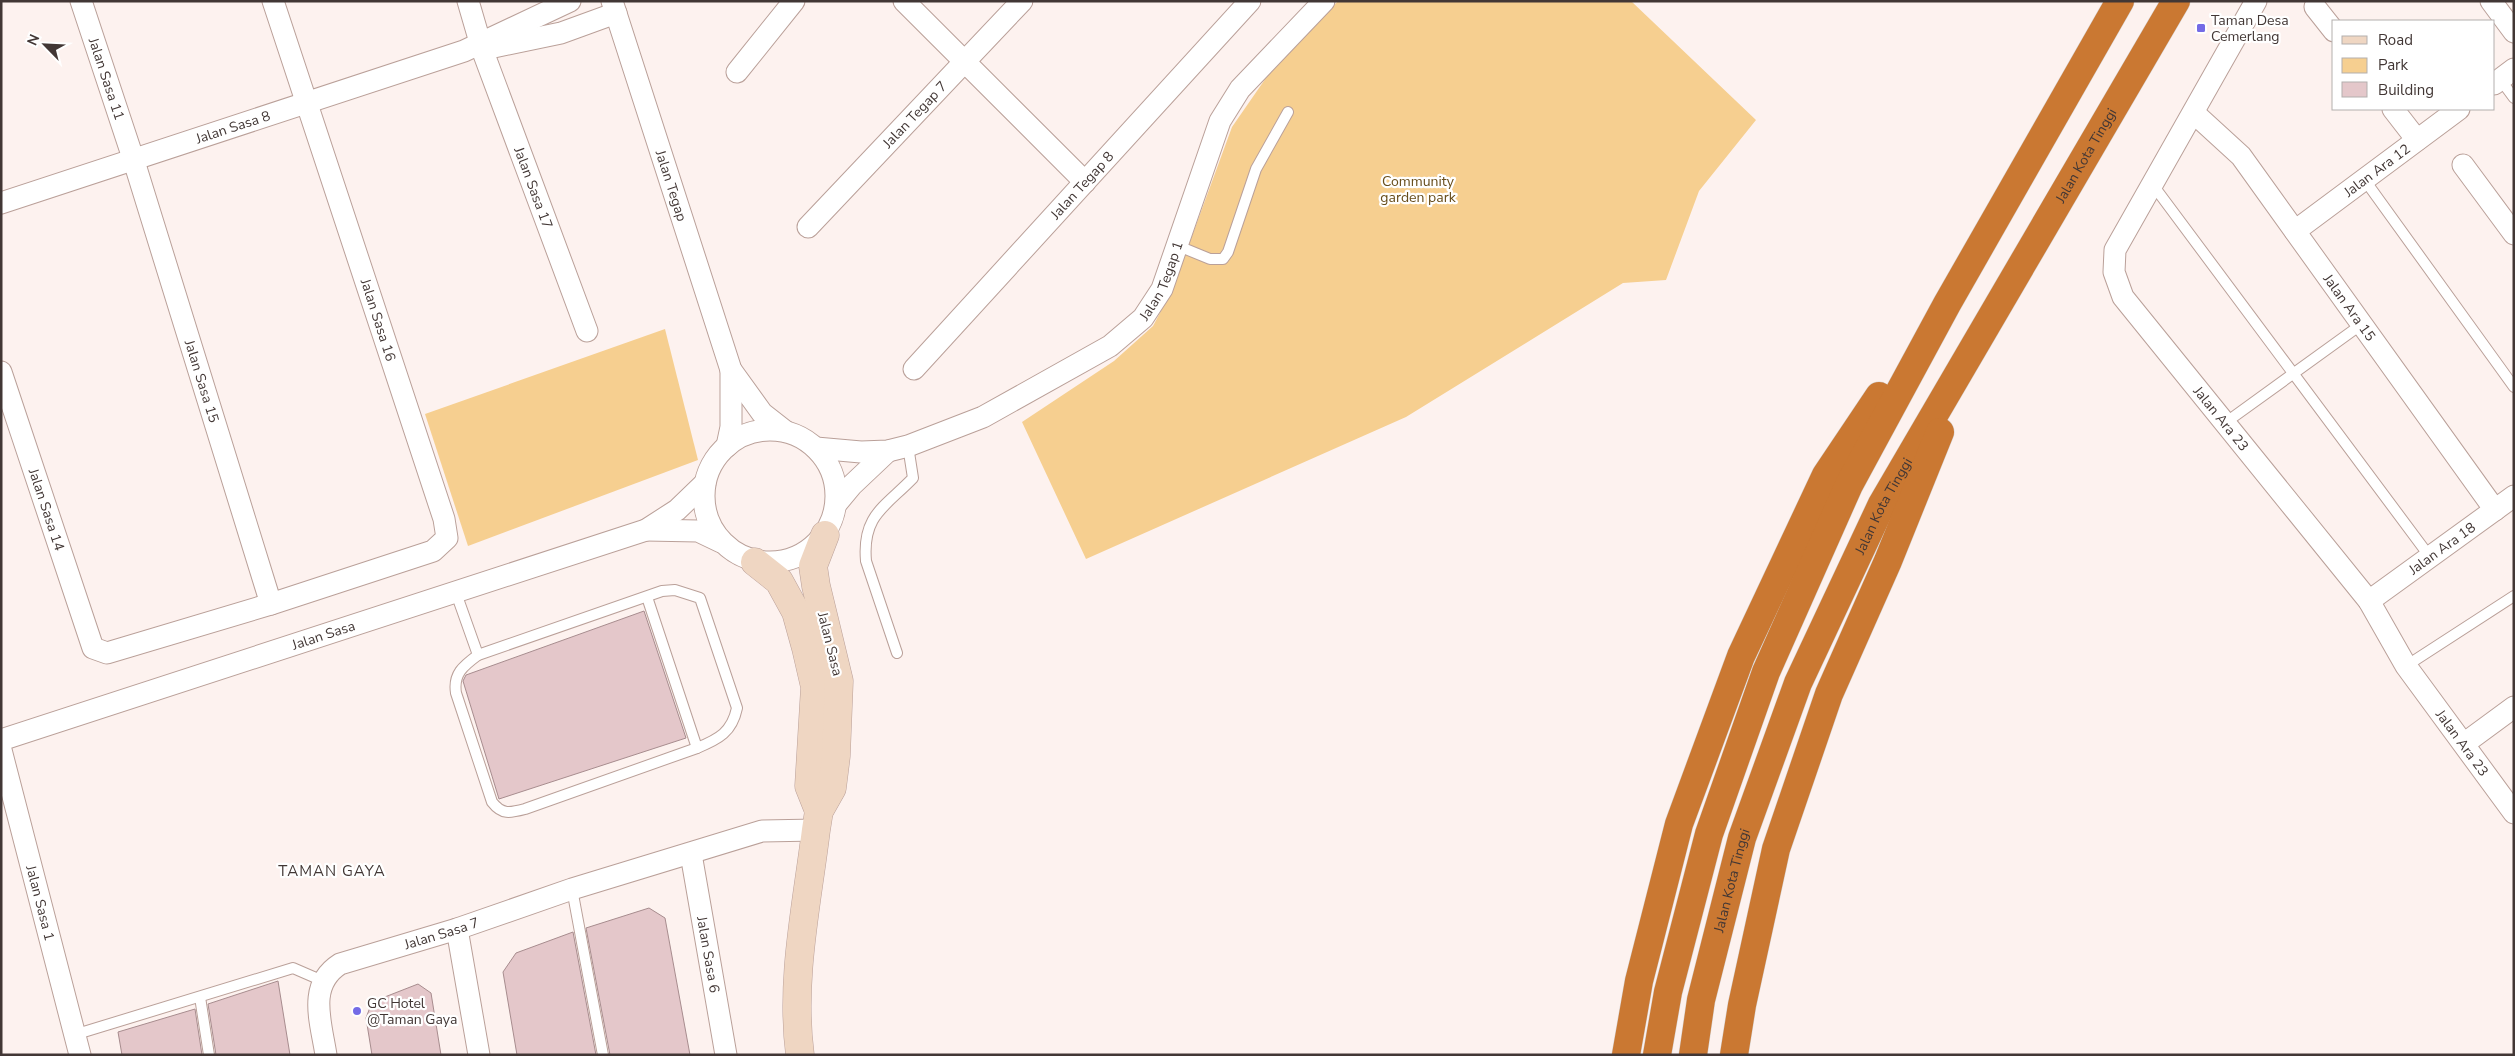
<svg xmlns="http://www.w3.org/2000/svg" width="2515" height="1056" font-family="'Nunito Sans',sans-serif">
	<style>
		.green { fill: #f6cf90 }
		.building { fill: #e4c7ca; stroke: #a78c8e }
		.lines { fill: none; stroke-linecap: round; stroke-linejoin: round }
		.lane-casing { stroke: #baa099; stroke-width: 12 }
		.street-casing { stroke: #baa099; stroke-width: 23 }
		.secondary-casing { stroke: #baa099; stroke-width: 29 }
		.highway-casing { stroke: #d5d3d3; stroke-width: 29 }
		.lane { stroke: #fff; stroke-width: 10 }
		.street { stroke: #fff; stroke-width: 21 }
		.secondary { stroke: #efd6c2; stroke-width: 28 }
		.highway { stroke: #ca7832; stroke-width: 28 }
		.poi-dot { fill: #746be6; stroke: #fff; stroke-width: 2 }
		.labels { text-anchor: middle; dominant-baseline: central; stroke-width: 4.5; stroke-linejoin: round; paint-order: stroke }
		.poi-label { font-size: 14px; fill: #423735; stroke: #fff; text-anchor: start }
		.street-label { font-size: 14px; fill: #423735; stroke: #fff }
		.park-label { font-size: 14px; fill: #674d1b; stroke: #fff }
		.neighbourhood-label { font-size: 15px; letter-spacing: 1px; fill: #423735; stroke: #fff }
	</style>
	<rect width="100%" height="100%" fill="#fdf2ef"/>
	<g class="green">
		<polygon points="1338,1 1631,1 1756,120 1699,191 1666,280 1623,283 1406,417 1086,559 1022,422 1114,361 1153,326 1173,288 1232,127 1268,75"/>
		<polygon points="665,329 698,460 468,546 425,414"/>
	</g>
	<g class="building">
		<polygon points="644,611 686,738 499,799 463,681 466,675"/>
		<polygon points="649,908 665,918 690,1055 610,1055 586,928"/>
		<polygon points="573,932 596,1055 517,1055 503,972 516,953"/>
		<polygon points="278,981 290,1055 216,1055 208,1004"/>
		<polygon points="418,984 431,993 441,1055 372,1055 366,1018 372,1002"/>
		<polygon points="195,1009 202,1055 122,1055 118,1032"/>
	</g>
	<g class="lines">
		<defs>
			<g id="lane">
				<polyline points="2500,79 2514,98"/>
				<polyline points="2364,179 2514,387"/>
				<polyline points="2153,185 2430,557"/>
				<polyline points="1176,245 1210,259 1223,259 1228,252 1256,169 1288,112"/>
				<polyline points="2225,423 2362,324"/>
				<path d="M675,590L700,598L737,708C732,732 719,739 697,748L525,809C510,813 502,815 492,802L456,693C453,674 463,666 478,655L662,591Z"/>
				<polyline points="456,593 478,655"/>
				<polyline points="647,597 697,748"/>
				<path d="M897,653L866,561C862,515 885,507 913,478L908,446"/>
				<polyline points="2406,666 2514,596"/>
				<polyline points="572,889 603,1055"/>
				<polyline points="200,997 209,1055"/>
				<polyline points="77,1034 293,968 323,981"/>
			</g>
			<g id="street">
				<path id="s1" d="M81,1L133,158L271,604"/>
				<path id="s2" d="M468,1L482,49L587,331"/>
				<path id="s3" d="M612,1L731,370L762,413L785,431"/>
				<polyline points="904,1 1085,182"/>
				<path id="s4" d="M2256,1L2115,250L2114,272L2123,297L2369,601L2406,666L2514,813"/>
				<polyline points="2491,1 2514,32"/>
				<polyline points="2315,7 2334,31"/>
				<polyline points="489,48 561,33 616,13"/>
				<polyline points="737,72 794,1"/>
				<polyline points="2494,84 2514,69"/>
				<polyline points="2393,109 2417,140"/>
				<path id="s5" d="M2194,113L2241,156L2495,510"/>
				<polyline points="2463,165 2514,234"/>
				<path id="s6" d="M1,203L464,51L570,1"/>
				<path id="s7" d="M808,227L1022,1"/>
				<path id="s8" d="M2295,231L2459,109"/>
				<path id="s9" d="M914,369L1250,1"/>
				<path id="s10" d="M1,372L93,648L107,653L271,604L433,551L447,538L444,519L273,1"/>
				<circle cx="770" cy="496" r="66"/>
				<polyline points="727,446 731,427 731,370"/>
				<path id="s11" d="M816,448L861,452L888,451L908,446L983,417L1110,346L1143,318L1162,289L1220,121L1240,89L1324,1"/>
				<polyline points="837,503 852,485 888,451"/>
				<polyline points="646,530 698,531 721,542"/>
				<path id="s12" d="M2369,601L2514,496"/>
				<path id="s13" d="M1,740L646,530L677,510L705,483"/>
				<polyline points="2465,743 2514,707"/>
				<path id="s14" d="M1,750L80,1055"/>
				<path id="s15" d="M691,854L726,1055"/>
				<polyline points="457,929 479,1055"/>
				<path id="s16" d="M326,1055C321,1022 307,985 340,964L457,929L572,889L762,831L816,830"/>
			</g>
			<g id="secondary">
				<polyline points="755,562 779,581 796,612 806,648 815,687 809,786 819,811"/>
				<path d="M800,1055C790,980 807,904 816,830L819,811L832,788L836,756L839,681L816,586L813,566L825,535"/>
			</g>
			<g id="highway">
				<polyline points="1626,1055 1639,981 1679,824 1741,656 1826,475 1879,396"/>
				<polyline points="1657,1055 1668,992 1709,834 1766,672 1849,485 1947,304 2120,1"/>
				<path id="s17" d="M1693,1055L1701,1000L1742,838L1798,683L1882,504L2176,1"/>
				<polyline points="1734,1055 1742,1005 1776,849 1829,694 1888,561 1940,432"/>
			</g>
		</defs>
		<use href="#lane" class="lane-casing"/>
		<use href="#street" class="street-casing"/>
		<use href="#secondary" class="secondary-casing"/>
		<use href="#highway" class="highway-casing"/>
		<use href="#lane" class="lane"/>
		<use href="#street" class="street"/>
		<use href="#secondary" class="secondary"/>
		<use href="#highway" class="highway"/>
	</g>
	<g class="poi-dot">
		<rect x="2196" y="23" width="10" height="10" rx="2.5"/>
		<circle cx="357" cy="1011" r="5"/>
	</g>
	<g class="labels">
		<g class="poi-label">
			<text x="2211" y="20">Taman Desa<tspan x="2211" dy="16">Cemerlang</tspan></text>
			<text x="367" y="1003">GC Hotel<tspan x="367" dy="16">@Taman Gaya</tspan></text>
		</g>
		<g class="street-label">
			<text stroke="none"><textPath href="#s1" startOffset="82">Jalan Sasa 11</textPath></text>
			<text stroke="none"><textPath href="#s7" startOffset="155">Jalan Tegap 7</textPath></text>
			<text stroke="none"><textPath href="#s6" startOffset="244">Jalan Sasa 8</textPath></text>
			<text stroke="none"><textPath href="#s17" startOffset="989">Jalan Kota Tinggi</textPath></text>
			<text stroke="none"><textPath href="#s8" startOffset="102">Jalan Ara 12</textPath></text>
			<text stroke="none"><textPath href="#s9" startOffset="249">Jalan Tegap 8</textPath></text>
			<text stroke="none"><textPath href="#s3" startOffset="194">Jalan Tegap</textPath></text>
			<text stroke="none"><textPath href="#s2" startOffset="198">Jalan Sasa 17</textPath></text>
			<text stroke="none"><textPath href="#s11" startOffset="404">Jalan Tegap 1</textPath></text>
			<text stroke="none"><textPath href="#s5" startOffset="250">Jalan Ara 15</textPath></text>
			<text transform="translate(378 320) rotate(72)">Jalan Sasa 16</text>
			<text stroke="none"><textPath href="#s1" startOffset="399">Jalan Sasa 15</textPath></text>
			<text stroke="none"><textPath href="#s4" startOffset="491">Jalan Ara 23</textPath></text>
			<text stroke="none"><textPath href="#s17" startOffset="584">Jalan Kota Tinggi</textPath></text>
			<text stroke="none"><textPath href="#s10" startOffset="145">Jalan Sasa 14</textPath></text>
			<text stroke="none"><textPath href="#s12" startOffset="90">Jalan Ara 18</textPath></text>
			<text stroke="none"><textPath href="#s13" startOffset="339">Jalan Sasa</textPath></text>
			<text transform="translate(830 644) rotate(76)">Jalan Sasa</text>
			<text stroke="none"><textPath href="#s4" startOffset="896">Jalan Ara 23</textPath></text>
			<text stroke="none"><textPath href="#s17" startOffset="179">Jalan Kota Tinggi</textPath></text>
			<text stroke="none"><textPath href="#s14" startOffset="158">Jalan Sasa 1</textPath></text>
			<text stroke="none"><textPath href="#s16" startOffset="205">Jalan Sasa 7</textPath></text>
			<text stroke="none"><textPath href="#s15" startOffset="102">Jalan Sasa 6</textPath></text>
		</g>
		<g class="park-label">
			<text x="1418" y="181">Community<tspan x="1418" dy="16">garden park</tspan></text>
		</g>
		<g class="neighbourhood-label">
			<text x="332" y="871">TAMAN GAYA</text>
		</g>
	</g>
	<rect width="2515" height="1056" fill="none" stroke="#423735" stroke-width="5"/>
	<rect x="2332" y="20" width="162" height="90" fill="#ffffff" stroke="#b3afae"/>
	<rect x="2342" y="36" width="25" height="8" fill="#efd6c2" stroke="#b3afae"/>
	<text x="2378" y="45" font-size="15" fill="#423735">Road</text>
	<rect x="2342" y="58" width="25" height="15" fill="#f6cf90" stroke="#b3afae"/>
	<text x="2378" y="70" font-size="15" fill="#423735">Park</text>
	<rect x="2342" y="82" width="25" height="15" fill="#e4c7ca" stroke="#b3afae"/>
	<text x="2378" y="95" font-size="15" fill="#423735">Building</text>
	<g transform="translate(45 45) rotate(294)" stroke="#ffffff" stroke-width="4" paint-order="stroke">
	<path d="M0-4L9 19L0 12L-9 19Z" fill="#423735"/>
	<text y="-8" font-size="14" font-weight="bold" text-anchor="middle" fill="#423735">N</text>
	</g>
</svg>
